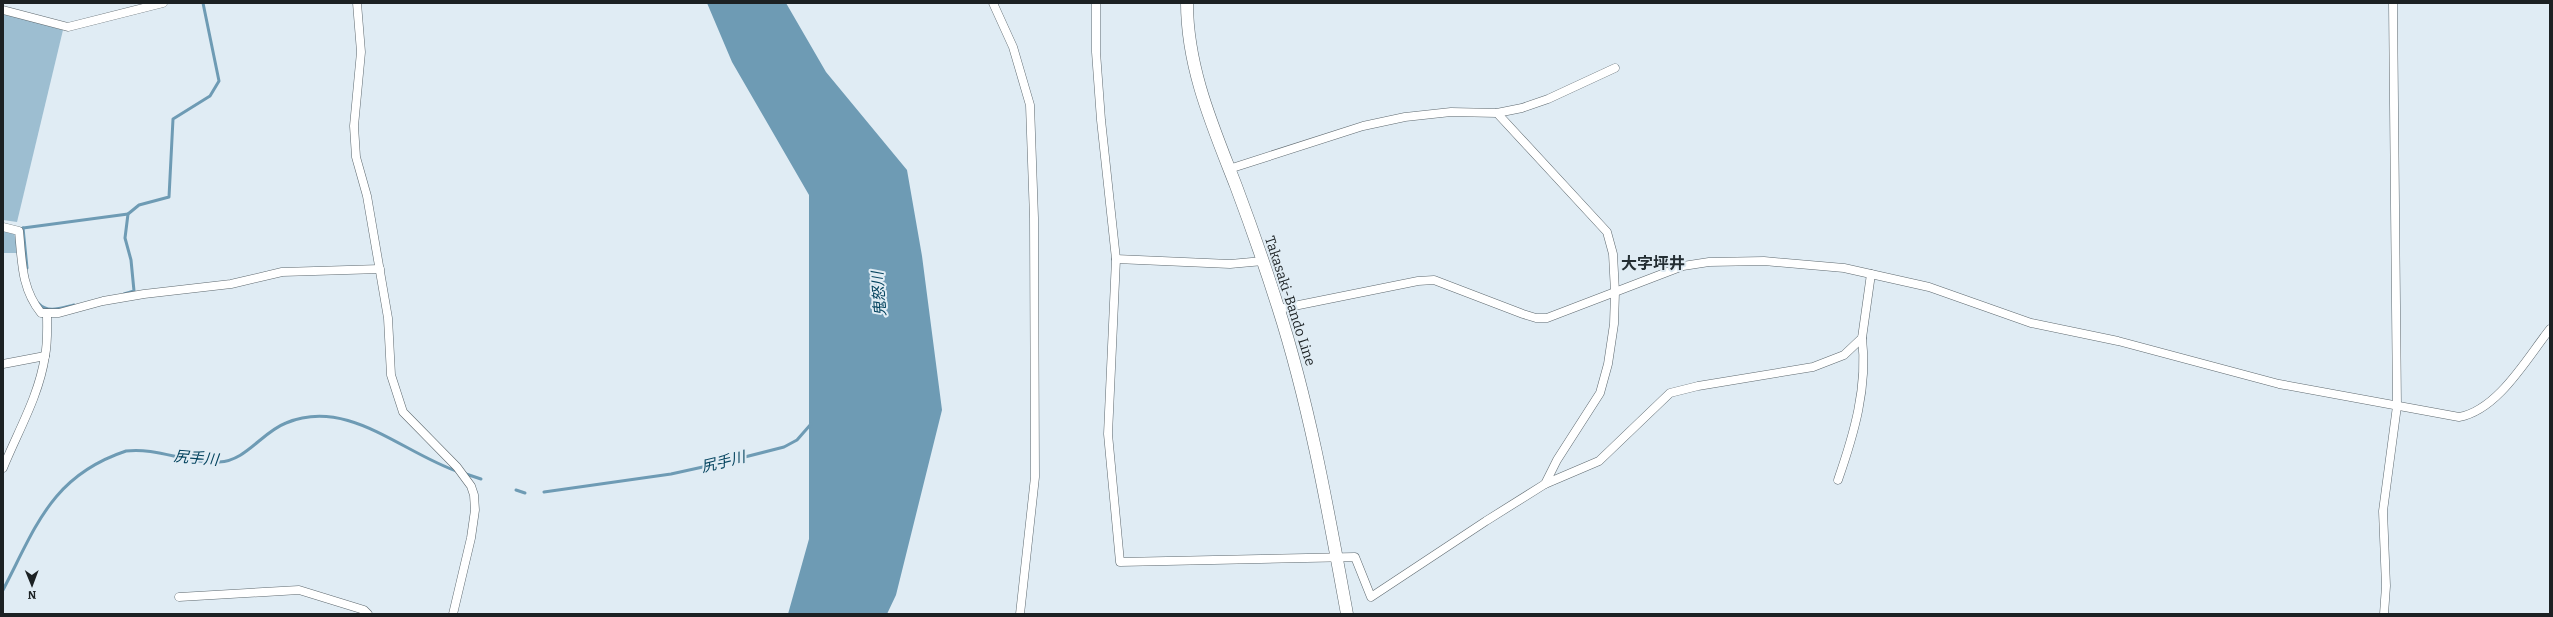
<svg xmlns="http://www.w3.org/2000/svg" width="2553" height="617" font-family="Bitter,'Noto Sans JP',serif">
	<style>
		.green { fill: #9dbed1 }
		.water { fill: #6e9bb4 }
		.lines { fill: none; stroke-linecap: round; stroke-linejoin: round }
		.stream { stroke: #6e9bb4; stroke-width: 3 }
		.street-casing { stroke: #5e696f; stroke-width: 9 }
		.secondary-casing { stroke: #5e696f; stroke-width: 13 }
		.street { stroke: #fff; stroke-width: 8 }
		.secondary { stroke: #fff; stroke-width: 12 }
		.labels { text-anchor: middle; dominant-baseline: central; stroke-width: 4; stroke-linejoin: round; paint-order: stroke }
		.street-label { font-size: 14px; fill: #1c2123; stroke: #e0ecf4 }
		.water-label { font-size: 15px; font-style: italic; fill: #05445f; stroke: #e0ecf4 }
		.quarter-label { font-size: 16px; font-weight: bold; fill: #242e33; stroke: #e0ecf4 }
	</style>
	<rect width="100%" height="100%" fill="#e0ecf4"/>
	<g class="green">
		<polygon points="3,13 63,30 17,222 3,220"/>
		<polygon points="3,231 14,233 19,253 3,253"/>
	</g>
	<polygon class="water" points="707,3 786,3 826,72 907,170 922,256 942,410 896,595 887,614 788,614 809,539 809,195 732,62"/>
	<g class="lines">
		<g class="stream">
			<polyline points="23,228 27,268"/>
			<polyline points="23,228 128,214"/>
			<polyline points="124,294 134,291 131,260 125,238 128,214 139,205 169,197 173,119 210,96 219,81 203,3"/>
			<path d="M38,303C48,314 61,308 74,305"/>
			<polyline points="466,474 481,479"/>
			<polyline points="516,490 525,493"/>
			<polyline points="544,492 671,474 721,463 784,447 797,440 811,424"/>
			<path d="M3,590C36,527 51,476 126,451C157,447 188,464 219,462C246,461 262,432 286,423C348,397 402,453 459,472"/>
		</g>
		<defs>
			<g id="street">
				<polyline points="357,3 361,52 354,126 356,157 367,196 388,318 391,375 403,412 457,467 471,486 474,495 475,510 471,538 453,614"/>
				<polyline points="993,3 1013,47 1030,105 1034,218 1035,477 1020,614"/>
				<polyline points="1096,3 1096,52 1101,120 1116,259"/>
				<polyline points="3,10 68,27 163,3"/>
				<polyline points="1229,169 1363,126 1405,117 1451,112 1497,113 1522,108 1548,99 1615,68"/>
				<path d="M3,227L19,231C22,261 21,288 41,313H59L103,301L144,294L231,284L282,272L380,269"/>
				<polyline points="1263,261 1230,264 1116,259 1108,434 1120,562 1355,557 1371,597 1486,521 1545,484 1557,460 1600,393 1608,364 1614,324 1615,292 1613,254 1607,232 1497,113"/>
				<path d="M1279,309L1418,281L1434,280L1523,314L1536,318H1547L1683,266L1709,262L1764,261L1844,268L1929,287L2031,323L2118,341L2279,384L2459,417C2498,410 2527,358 2550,329"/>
				<polyline points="3,364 45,356"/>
				<path d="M3,468C18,431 39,396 45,356C48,342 47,327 47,313"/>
				<path d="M1838,480C1854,434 1868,387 1862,338"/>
				<polyline points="1545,484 1599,461 1670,393 1698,386 1813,367 1844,355 1862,338 1871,274"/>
				<polyline points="179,597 299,590 364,610 368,614"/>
				<polyline points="2384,614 2386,586 2383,511 2397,406 2393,3"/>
			</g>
			<path id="secondary" d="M1187,3C1187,68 1213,127 1236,186C1251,226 1265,266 1278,307C1310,407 1328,510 1347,614"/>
		</defs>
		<use href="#street" class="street-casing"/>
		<use href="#secondary" class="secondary-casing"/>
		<use href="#street" class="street"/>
		<use href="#secondary" class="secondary"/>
	</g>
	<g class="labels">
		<g class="street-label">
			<text transform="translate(1290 301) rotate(72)">Takasaki-Bando Line</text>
		</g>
		<g class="water-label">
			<text transform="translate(879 294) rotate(-94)">鬼怒川</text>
			<text transform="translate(196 458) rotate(5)">尻手川</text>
			<text transform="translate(723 462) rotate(-14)">尻手川</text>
		</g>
		<g class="quarter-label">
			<text x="1653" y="263">大字坪井</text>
		</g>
	</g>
	<rect width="2553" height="617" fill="none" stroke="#1c2123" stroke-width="8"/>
	<g transform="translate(32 585) rotate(179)" stroke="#e0ecf4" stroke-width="3" paint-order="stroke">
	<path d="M0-3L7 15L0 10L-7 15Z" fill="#1c2123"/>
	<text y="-6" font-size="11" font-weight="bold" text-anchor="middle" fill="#1c2123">N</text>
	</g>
</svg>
